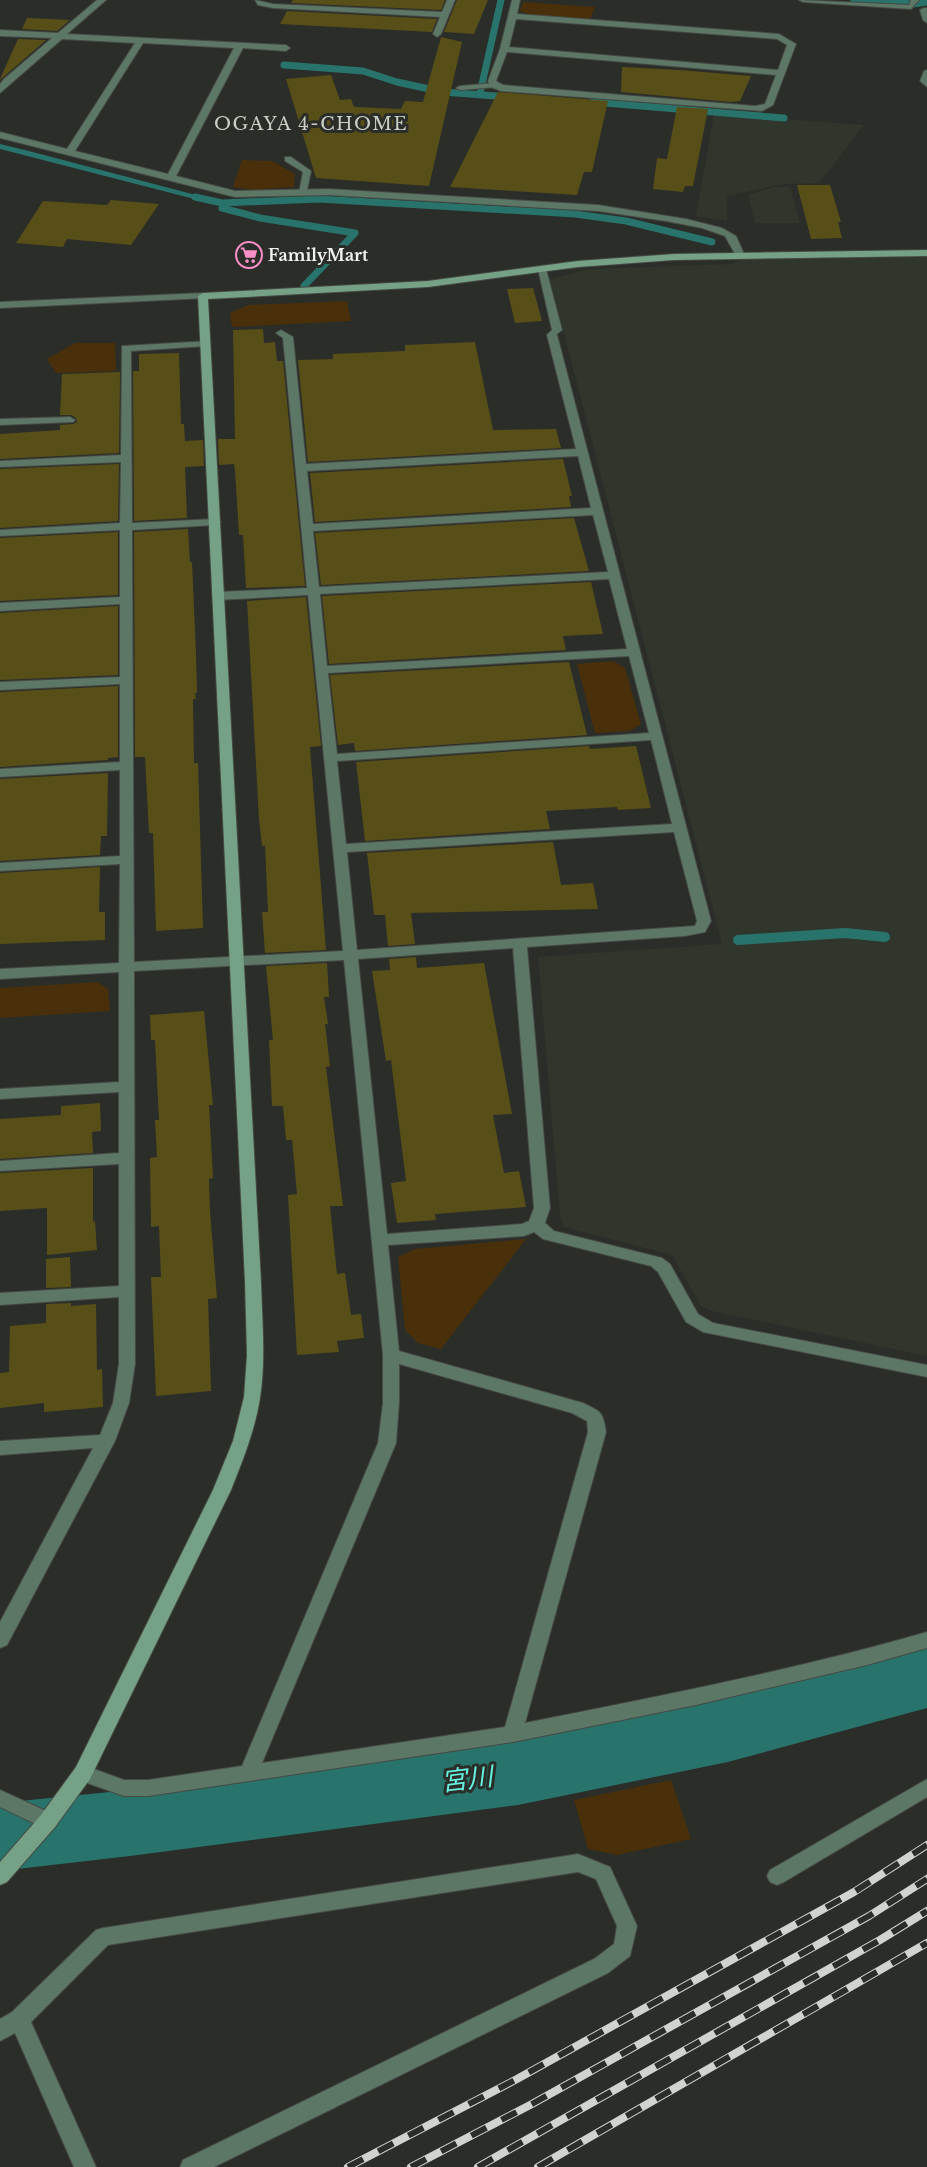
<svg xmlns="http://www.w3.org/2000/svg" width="927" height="2167" font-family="'Libre Baskerville','Noto Sans JP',serif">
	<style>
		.built { fill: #31362c }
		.green { fill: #4a300a }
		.water { fill: #28736b }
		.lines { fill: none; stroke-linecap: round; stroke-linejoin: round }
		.stream-far1 { stroke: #28736b; stroke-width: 7 }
		.stream { stroke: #28736b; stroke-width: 10 }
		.river { fill: #28736b; fill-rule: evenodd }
		.building { fill: #584f18 }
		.lane-casing { stroke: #464944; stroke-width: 2 }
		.street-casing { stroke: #464944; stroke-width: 2 }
		.secondary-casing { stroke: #464944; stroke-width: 2 }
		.lane { fill: #5c7766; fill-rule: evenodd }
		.street { fill: #5c7766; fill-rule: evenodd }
		.secondary { fill: #75a286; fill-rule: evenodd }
		.rail-casing { stroke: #d1d3d0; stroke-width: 8 }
		.rail { stroke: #2a2d28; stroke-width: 6; stroke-dasharray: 17; stroke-linecap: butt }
		.labels { text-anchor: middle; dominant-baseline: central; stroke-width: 6; stroke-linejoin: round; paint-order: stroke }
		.far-poi-label { font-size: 16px; font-weight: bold; fill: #f0f2ef; stroke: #2a2d28; text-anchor: start }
		.far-neighbourhood-label { font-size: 18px; letter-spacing: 1.5px; fill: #cacec7; stroke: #2a2d28 }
		.near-water-label { font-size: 26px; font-style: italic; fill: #65f1e0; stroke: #2a2d28 }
	</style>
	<rect width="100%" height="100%" fill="#2a2d28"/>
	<g class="built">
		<polygon points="714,114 864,125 819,183 783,184 727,196 727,221 696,216"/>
		<polygon points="775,187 790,187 800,223 755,223 748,195"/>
		<polygon points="755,257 773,259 927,257 927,1356 712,1311 701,1306 672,1255 564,1227 560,1216 538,957 722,944 550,279 588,269 732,264 740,259"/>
	</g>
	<g class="green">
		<polygon points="523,2 595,7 590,20 532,15 520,11"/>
		<polygon points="242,160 272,161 295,174 294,187 252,190 233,187"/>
		<polygon points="347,301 351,321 232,327 230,313 248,305"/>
		<polygon points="75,343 115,343 116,371 56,373 47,359"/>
		<polygon points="613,661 625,668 641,724 630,731 595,733 577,664"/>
		<polygon points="97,982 108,989 110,1011 0,1018 0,988"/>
		<polygon points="526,1239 441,1349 418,1343 405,1330 398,1257 415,1249"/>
		<polygon points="671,1780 691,1839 617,1855 588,1849 574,1800"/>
	</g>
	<polygon class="water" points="0,144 29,151 211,199 206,202 0,149"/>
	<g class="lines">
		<g class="stream-far1">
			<polyline points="854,0 913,4 927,2"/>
			<polyline points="284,65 363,71 397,82 443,92 509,97"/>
			<polyline points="480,93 501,0"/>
			<polyline points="593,102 784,118"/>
			<polyline points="195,197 222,203 319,199 575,214 626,221 712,242"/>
			<polyline points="222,208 260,218 355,233 304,286"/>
		</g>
		<polyline class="stream" points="738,940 845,933 885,937"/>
		<polygon class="river" points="927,1648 927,1708 728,1762 518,1805 130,1856 0,1871 0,1803 130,1790 518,1741 728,1698"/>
	</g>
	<g class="building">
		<polygon points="293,0 445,0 441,10 291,3"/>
		<polygon points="457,0 488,0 474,34 444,32"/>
		<polygon points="287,11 437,19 432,32 280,24"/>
		<polygon points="27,18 70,20 57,31 22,29"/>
		<polygon points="441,37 462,42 429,186 316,178 286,79 331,75 340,100 351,99 354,107 401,109 405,101 423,102"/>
		<polygon points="18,39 46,40 0,80 0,79"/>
		<polygon points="622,67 680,70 751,76 740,101 731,102 621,92"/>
		<polygon points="498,92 608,101 592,172 584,172 577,195 450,187"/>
		<polygon points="677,107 708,109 693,186 685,186 683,192 653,189 657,158 667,159"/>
		<polygon points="797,185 830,185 841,222 838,222 842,238 811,239"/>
		<polygon points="111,200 159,204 131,245 67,239 63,247 16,243 43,201 107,205"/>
		<polygon points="533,288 542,321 515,323 507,289"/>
		<polygon points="263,329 264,343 275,342 277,361 283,361 305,586 246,588 243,535 239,535 235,470 234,464 219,465 218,439 235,439 233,330"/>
		<polygon points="475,342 493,430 556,429 561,448 308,462 298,360 333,359 333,354 405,351 405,345"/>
		<polygon points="179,353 181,424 184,424 185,441 203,440 204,466 185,467 187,518 134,521 133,371 139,371 139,354"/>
		<polygon points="120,372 119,453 0,459 0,434 60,430 60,425 73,424 77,422 76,418 71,415 60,415 62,374"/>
		<polygon points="563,459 572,496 569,496 571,507 315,522 310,473"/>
		<polygon points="119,464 118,521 0,528 0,469"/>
		<polygon points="574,518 589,571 321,585 315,533"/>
		<polygon points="188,529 190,562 192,562 196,653 197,693 195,693 196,699 193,699 194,763 198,763 203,928 156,931 153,833 149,833 145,757 135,757 134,532"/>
		<polygon points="118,532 118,595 0,601 0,538"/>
		<polygon points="591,582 603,634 563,636 566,650 329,664 322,596"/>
		<polygon points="306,597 321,746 310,747 326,950 265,953 262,912 268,912 265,846 262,846 259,819 247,601"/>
		<polygon points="118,606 118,675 0,680 0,613"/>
		<polygon points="569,662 587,735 355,751 354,743 338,745 330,675"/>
		<polygon points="118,686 118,757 108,758 108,760 0,767 0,692"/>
		<polygon points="589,746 590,749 636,746 651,808 618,810 617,807 546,811 550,829 365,841 356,762"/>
		<polygon points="108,773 107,836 101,836 100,855 0,861 0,779"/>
		<polygon points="553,842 561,885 593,883 598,909 411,913 415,944 388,946 385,915 374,915 367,853"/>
		<polygon points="100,867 99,912 105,912 105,940 0,944 0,873"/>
		<polygon points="416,957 417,968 484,963 512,1114 493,1115 504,1173 519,1171 526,1207 435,1214 436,1220 397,1223 391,1183 406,1181 391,1060 386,1061 372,971 390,970 389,959"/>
		<polygon points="327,963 329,997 324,997 328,1024 325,1024 330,1066 326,1067 343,1206 330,1206 337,1274 345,1273 351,1315 361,1314 364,1338 337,1341 339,1352 297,1355 288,1195 297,1194 292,1140 286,1140 283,1106 272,1106 269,1040 273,1040 266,966"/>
		<polygon points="204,1011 213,1105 209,1105 213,1178 209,1179 210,1211 217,1298 208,1299 211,1391 156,1396 151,1277 161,1277 159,1226 151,1227 150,1158 157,1157 155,1120 159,1120 155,1040 151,1040 150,1015"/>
		<polygon points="100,1103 101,1131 92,1132 93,1153 0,1159 0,1119 61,1115 61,1106"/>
		<polygon points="93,1168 93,1222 95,1221 97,1250 47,1255 47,1208 0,1211 0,1173"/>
		<polygon points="70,1257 71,1287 46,1288 46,1259"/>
		<polygon points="71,1303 71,1306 96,1304 97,1370 102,1369 103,1407 44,1412 44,1403 0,1408 0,1373 9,1372 10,1326 46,1323 46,1304"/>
	</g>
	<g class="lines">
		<defs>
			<g id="lane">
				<polygon points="799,0 909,5 911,0 919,0 911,9 803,2"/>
				<polygon points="494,83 498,85 497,87 460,90 456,88 460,86"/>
				<polygon points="285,157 291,157 311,171 306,195 299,193 303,172 285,161"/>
				<polygon points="542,266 546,269 562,330 552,338 547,335 552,330 538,269"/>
				<polygon points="70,417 75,420 73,422 0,425 0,419"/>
			</g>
			<g id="street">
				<path d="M97,0H106L67,34L286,45L290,48L286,51L243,48L176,176L235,191L329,189L598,205L686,219L722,228L736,236L744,254L736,256L725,236L702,228L666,221L598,211L329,195L235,197L0,138V132L67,149L135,43L62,39L0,93V84L4,79L52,38L0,36V30L58,33ZM143,43L234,48L168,174L75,151Z"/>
				<polygon points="255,0 273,4 442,12 447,0 455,0 441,34 437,37 433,34 440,17 273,8 258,5"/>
				<path d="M512,0H520L517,14L779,34L796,44L773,105L762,111L501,91L491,87L488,81L500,49ZM516,19L777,39L787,45L778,70L509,47ZM507,52L776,75L765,104L755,106L503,85L496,81Z"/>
				<polygon points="924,8 927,8 927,23 923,20 920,10"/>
				<polygon points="927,70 927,87 920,81 924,71"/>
				<polygon points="203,293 208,296 207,298 0,308 0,302"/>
				<path d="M281,330L293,337L306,464L576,449L547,335L552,332L557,335L711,921L705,932L685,936L527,947L550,1208L545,1223L554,1231L662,1258L670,1264L698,1314L713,1323L927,1365V1377L703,1332L686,1322L658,1272L651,1266L543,1239L534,1232L524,1236L388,1245L399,1351L583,1403C601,1412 603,1411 606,1432L525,1723C660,1696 795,1670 927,1632V1648L867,1665L696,1705L513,1742L148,1796H124L76,1779L73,1773L76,1767L83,1765L124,1780H148L242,1766L378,1443L383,1403V1355L344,960L134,971L135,1364L129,1403L115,1441L7,1645L0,1648V1622L93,1448L0,1455V1441L100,1435L113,1403L119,1364V1297L0,1305V1293L119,1286V1164L0,1171V1161L119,1153V1092L0,1099V1089L119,1082V972L0,979V969L119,963L120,864L0,871V863L120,856V770L0,777V769L120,762V684L0,690V682L120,677V604L0,611V603L120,597V530L0,536V530L120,523L121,462L0,467V461L121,455L122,346L210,341V345L206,346L131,351L132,523L215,519L221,522L215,525L132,530L134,962L343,951L308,595L218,600L212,596L218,592L307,588L283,338L276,333ZM578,456L591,508L313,524L307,471ZM593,515L608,572L319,587L313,531ZM609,579L627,649L327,666L320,594ZM629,656L649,733L337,754L328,673ZM651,740L672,824L346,844L337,761ZM674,832L697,921L695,926L357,950L347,852ZM513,948L534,1208L529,1221L522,1224L387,1234L358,959ZM399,1364L572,1413L587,1421L588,1432L505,1727L262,1763L396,1443L399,1403Z"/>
				<polygon points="927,1779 927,1797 784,1882 777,1885 770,1882 767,1876 770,1870"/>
				<polygon points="0,1790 55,1815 58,1821 55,1827 48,1830 0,1807"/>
				<polygon points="578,1854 610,1867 637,1926 630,1956 608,1973 214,2167 180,2167 183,2160 594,1959 614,1944 617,1926 596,1879 578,1872 108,1945 31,2022 96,2167 74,2167 15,2033 0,2041 0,2019 12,2012 96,1930 103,1928"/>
			</g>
			<path id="secondary" d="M927,250V256L674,260L578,267L428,287L208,299L261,1282C262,1320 266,1360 260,1398C255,1430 243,1460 231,1490L90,1779L55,1827L7,1882L0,1885V1862L41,1815L76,1767L213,1490L233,1441L244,1397L247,1355L245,1282L198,296L203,293L428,281L578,261L674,254Z"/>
		</defs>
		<use href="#lane" class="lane-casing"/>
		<use href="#street" class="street-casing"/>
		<use href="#secondary" class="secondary-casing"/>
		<use href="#lane" class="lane"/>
		<use href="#street" class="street"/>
		<use href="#secondary" class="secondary"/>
		<defs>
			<g id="rail">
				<polyline points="348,2167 517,2079 854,1892 927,1845"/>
				<polyline points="411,2167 532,2104 869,1916 927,1879"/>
				<polyline points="478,2167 880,1940 927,1911"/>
				<polyline points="538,2167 927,1943"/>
			</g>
		</defs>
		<use href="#rail" class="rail-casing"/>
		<use href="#rail" class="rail"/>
	</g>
	<defs>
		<symbol id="supermarket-ring" viewBox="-11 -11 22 22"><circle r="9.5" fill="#2a2d28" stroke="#fa8fc7" stroke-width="1.5"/><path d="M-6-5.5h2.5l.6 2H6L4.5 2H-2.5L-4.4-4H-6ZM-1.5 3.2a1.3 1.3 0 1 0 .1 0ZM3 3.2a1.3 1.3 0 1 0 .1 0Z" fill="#fa8fc7"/></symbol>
	</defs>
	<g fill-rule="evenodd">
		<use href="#supermarket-ring" x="234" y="240" width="30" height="30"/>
	</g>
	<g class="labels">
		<g class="far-poi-label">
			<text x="268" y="255">FamilyMart</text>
		</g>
		<g class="far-neighbourhood-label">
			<text x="311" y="124">OGAYA 4-CHOME</text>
		</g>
		<g class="near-water-label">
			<text transform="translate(467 1779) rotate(-7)">宮川</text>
		</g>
	</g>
</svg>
